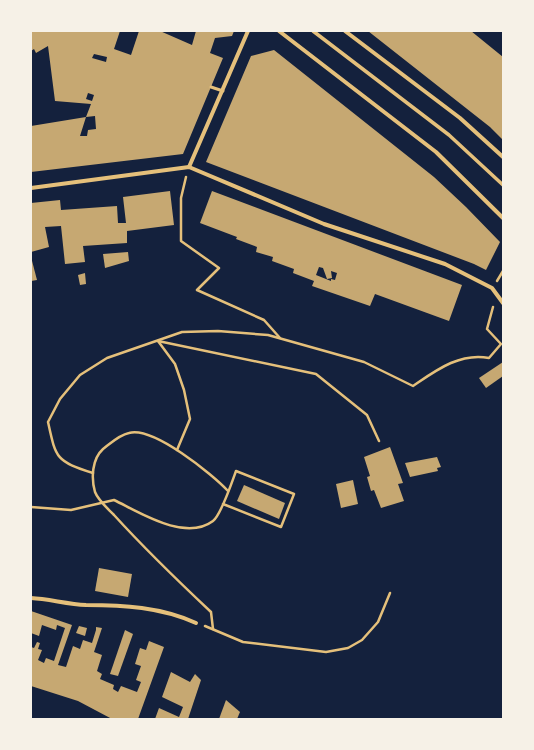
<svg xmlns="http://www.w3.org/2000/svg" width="534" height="750" font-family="'Public Sans',sans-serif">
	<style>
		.building { fill: #c6a872; fill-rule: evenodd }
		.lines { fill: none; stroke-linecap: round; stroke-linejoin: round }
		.path { stroke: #e5c07b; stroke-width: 2.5 }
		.service { stroke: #e5c07b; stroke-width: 3 }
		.pedestrian { stroke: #e5c07b; stroke-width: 3.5 }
		.minor { stroke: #e5c07b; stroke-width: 4 }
	</style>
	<rect width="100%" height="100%" fill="#14213d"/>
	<g class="building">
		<path d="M31,31H120L114,49L131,55L139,31H160L192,45L196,31H234L232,36L215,38L210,53L223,58L183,154L31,172V126L86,117L80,136H87L88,130L96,129L95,116L86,117L91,104L55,101L48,46L36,53L34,49L31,51ZM94,54L107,57L106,62L92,58ZM88,93L94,95L92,101L86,99Z"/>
		<polygon points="368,31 471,31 503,57 503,140 490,127"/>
		<polygon points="274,50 434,177 466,207 500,242 486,270 474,264 206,162 251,56"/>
		<polygon points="170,191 174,225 127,231 127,243 83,246 85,262 65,264 61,226 45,227 49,247 31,252 31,203 60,200 61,210 117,206 118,223 126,223 123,197"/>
		<path d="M212,191L462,285L449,321L375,294L370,306L312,286L314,281L293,273L294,269L272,261L273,257L256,252L257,247L236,239L237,237L200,223ZM319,267L323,268L327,279L332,278L331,271L337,273L335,280L331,279V281L316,275Z"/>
		<polygon points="128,252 129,261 105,268 103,254"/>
		<polygon points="31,257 37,280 31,281"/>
		<polygon points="85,273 86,284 80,285 78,275"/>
		<polygon points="503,362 503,376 486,388 479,378"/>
		<polygon points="390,447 403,483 398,484 404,501 381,508 374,490 371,491 367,477 370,476 364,457"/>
		<polygon points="437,457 441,467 437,468 438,471 410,477 405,463"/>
		<polygon points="353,480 358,504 341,508 336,484"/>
		<polygon points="244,485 285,503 279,519 237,501"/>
		<polygon points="99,568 132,574 128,597 95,591"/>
		<polygon points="31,611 72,625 58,665 66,667 73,646 80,649 83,640 92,643 96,630 96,627 102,628 94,652 102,655 97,671 102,674 100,679 114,685 113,689 118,692 121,686 137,692 141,682 136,680 141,666 135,664 140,648 146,650 149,641 164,647 138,719 112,719 78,701 31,686 31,647 34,648 37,642 40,643 38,649 42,650 38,660 44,663 46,658 54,661 65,628 57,625 56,630 42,625 39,636 31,633"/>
		<polygon points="79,626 87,628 85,636 76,633"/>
		<polygon points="125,630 133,634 118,676 110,674"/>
		<polygon points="171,672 190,682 195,674 201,680 188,719 155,719 159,708 179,717 183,707 162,697"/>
		<polygon points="226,700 240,712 237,719 219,719"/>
	</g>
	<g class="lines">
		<g class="path">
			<polyline points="186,177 181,198 181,241 219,268 197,290 264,320 280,338"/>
			<polyline points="497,281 503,271"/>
			<polyline points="158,341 316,374 367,415 379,441"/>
			<polyline points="158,341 175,364 184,390 190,419 177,450"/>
			<path d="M93,473C56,461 56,459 48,422L60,399L80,375L107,358L182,332L218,331L268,335L364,362L413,386C435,371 460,352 489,358L501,344L487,329L493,307"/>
			<path d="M31,507L71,510L114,500C139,512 185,542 213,521C221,515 232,482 236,471L294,494L281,527L223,504"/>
			<polyline points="205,626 243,642 326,652 348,648 362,640 378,622 390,593"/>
			<path d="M213,629L211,612C178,581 145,549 114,515C108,509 98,500 95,492C91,478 92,459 103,449C111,443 119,435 129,433C153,426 212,474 228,491"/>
		</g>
		<polyline class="service" points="211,87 223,91"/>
		<polyline class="pedestrian" points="313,31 449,135 503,185"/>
		<g class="minor">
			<polyline points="279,31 436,152 503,218"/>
			<polyline points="345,31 460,118 503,157"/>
			<polyline points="189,167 248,31"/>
			<polyline points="31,188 189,167 324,224 445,264 492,288 503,303"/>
			<path d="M31,598C49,599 67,604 86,605C123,605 161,607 196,623"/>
		</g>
	</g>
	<rect width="534" height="750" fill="none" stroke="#f6f1e7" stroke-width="64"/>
</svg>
